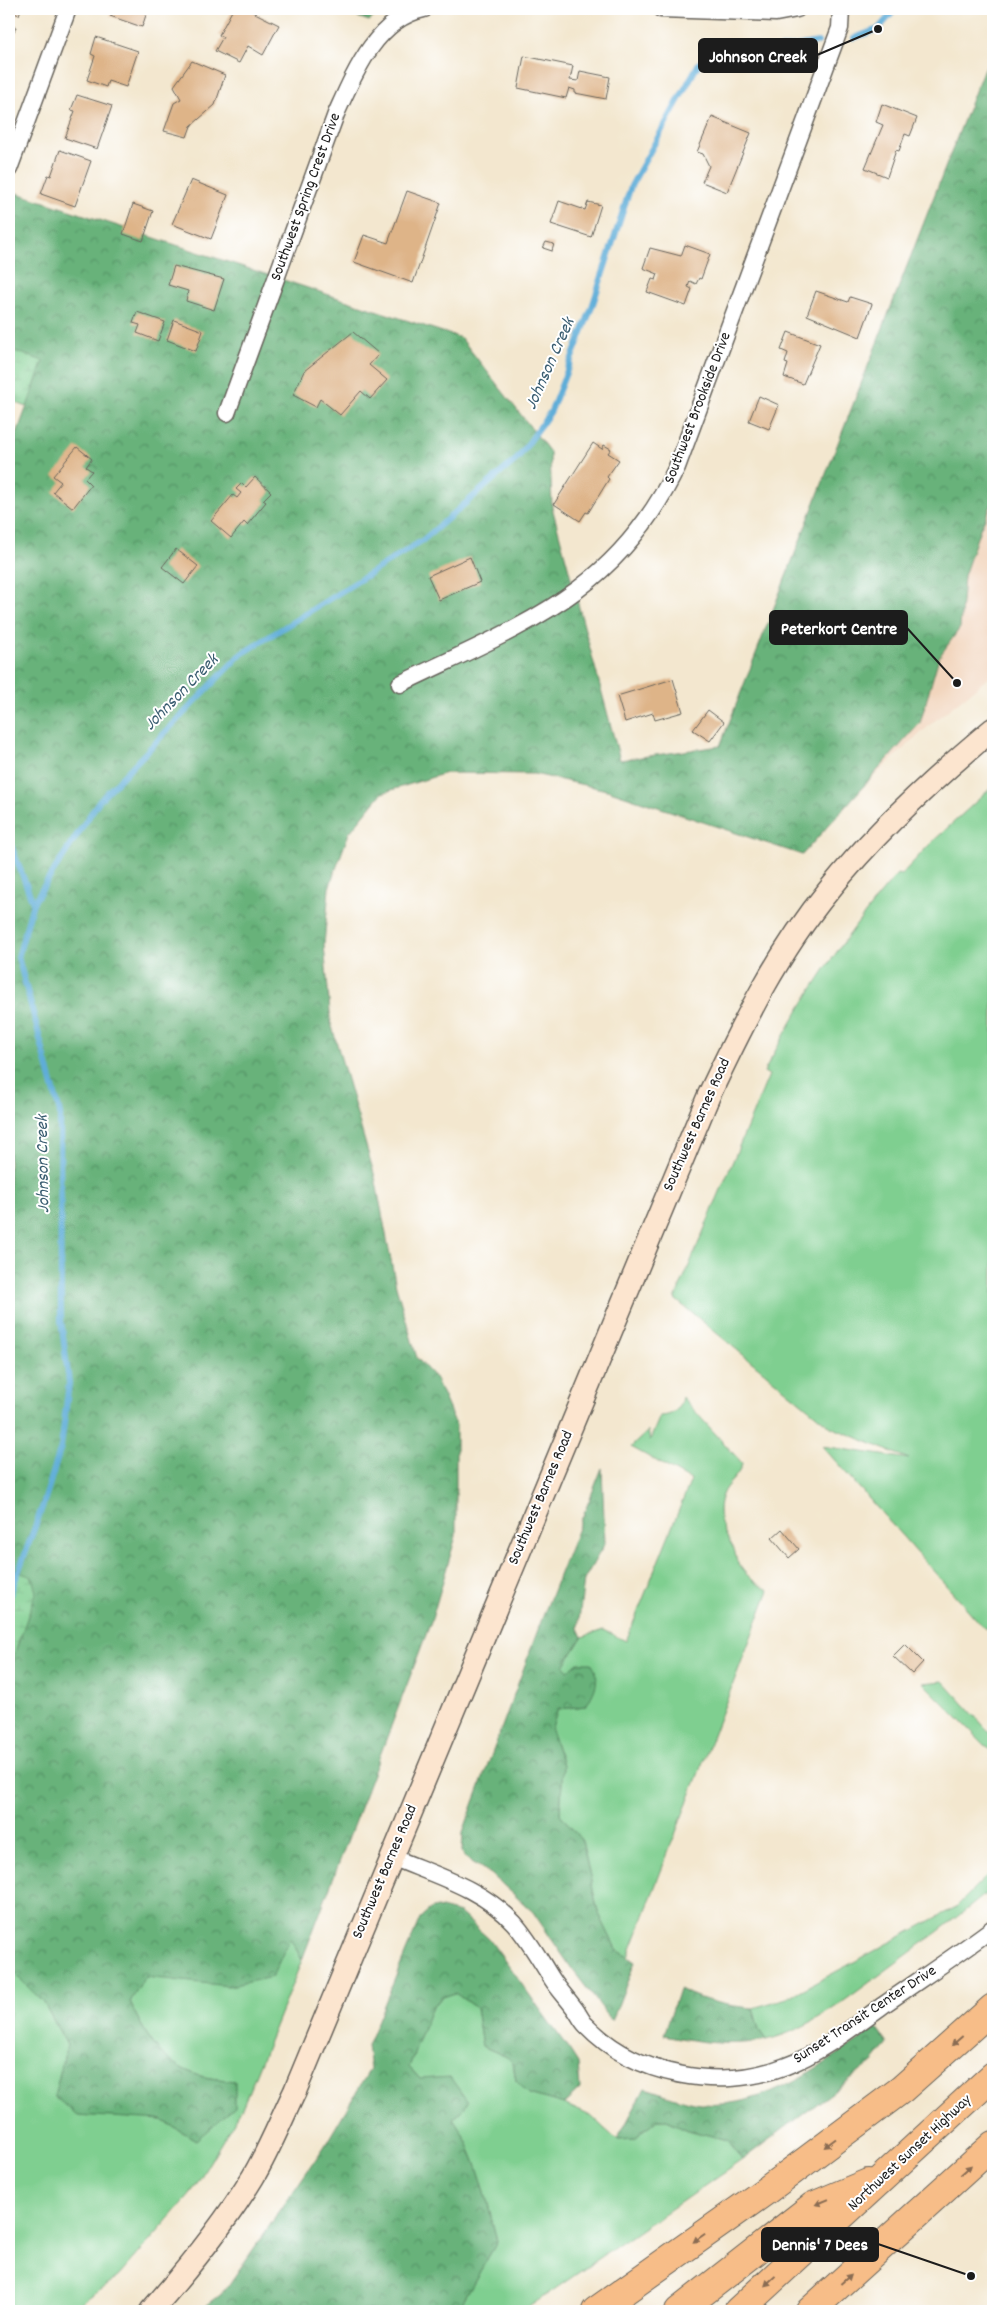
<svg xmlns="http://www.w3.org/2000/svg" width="1002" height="2320" font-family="Dekko,sans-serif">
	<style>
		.built { fill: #f2d5bd }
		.green { fill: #7fcf90; stroke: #4e7656 }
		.forest { fill: url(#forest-crowns); stroke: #42674b }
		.wetland { fill: url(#wetland-marsh); stroke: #4e7656 }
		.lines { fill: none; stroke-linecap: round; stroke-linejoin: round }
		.stream { stroke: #5fadd8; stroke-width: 6 }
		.building { fill: #deb488 }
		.street-casing { stroke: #67635b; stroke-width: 19 }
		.secondary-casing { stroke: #67635b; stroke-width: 25 }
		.highway-casing { stroke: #67635b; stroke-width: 30 }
		.street { stroke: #fff; stroke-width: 16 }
		.secondary { stroke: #fce5cf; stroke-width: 22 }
		.highway { stroke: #f7bd88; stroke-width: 28 }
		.oneway { fill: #8a6c52 }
		.labels { text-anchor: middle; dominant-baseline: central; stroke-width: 4; stroke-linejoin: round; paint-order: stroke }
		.street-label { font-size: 16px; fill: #1c1c1c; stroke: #fff }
		.water-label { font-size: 18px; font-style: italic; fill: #3a5d71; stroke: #fff }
		.leader { fill: none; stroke: #1c1c1c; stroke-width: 2 }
		.callout-dot { fill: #1c1c1c; stroke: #fff; stroke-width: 2 }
		.callout { fill: #1c1c1c; stroke: #1c1c1c; stroke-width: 2 }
		.callout-label { font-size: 18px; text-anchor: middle; font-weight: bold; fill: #fff }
	</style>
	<defs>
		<pattern id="forest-crowns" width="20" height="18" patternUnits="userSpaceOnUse" patternTransform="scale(1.25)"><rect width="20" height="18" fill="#67b27a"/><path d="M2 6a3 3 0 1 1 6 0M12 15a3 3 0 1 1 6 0" fill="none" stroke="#549063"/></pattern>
		<pattern id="wetland-marsh" width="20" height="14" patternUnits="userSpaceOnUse" patternTransform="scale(1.25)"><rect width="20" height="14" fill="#7fcf90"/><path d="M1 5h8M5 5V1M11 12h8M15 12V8" fill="none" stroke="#6db17c"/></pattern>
	</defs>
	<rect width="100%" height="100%" fill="#fff"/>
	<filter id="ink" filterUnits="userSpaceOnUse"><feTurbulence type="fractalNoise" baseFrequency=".02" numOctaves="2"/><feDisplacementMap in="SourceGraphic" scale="10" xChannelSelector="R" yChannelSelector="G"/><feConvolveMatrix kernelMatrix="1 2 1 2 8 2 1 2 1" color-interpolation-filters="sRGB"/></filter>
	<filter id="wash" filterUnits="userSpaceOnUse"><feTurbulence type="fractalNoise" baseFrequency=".0096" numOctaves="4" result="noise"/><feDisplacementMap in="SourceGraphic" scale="20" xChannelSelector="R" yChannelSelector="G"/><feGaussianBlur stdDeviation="1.12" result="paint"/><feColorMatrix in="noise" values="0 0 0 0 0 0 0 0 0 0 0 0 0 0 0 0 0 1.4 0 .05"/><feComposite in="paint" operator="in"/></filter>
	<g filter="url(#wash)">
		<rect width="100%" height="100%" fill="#f3e7cf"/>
		<polygon class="built" points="993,502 993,674 932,723 900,752 868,782 802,855 920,723 939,657 960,628 964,576 980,529"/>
		<g class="green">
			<path d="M993,786V1622L985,1629L822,1446L909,1459L831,1427L675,1299L769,1075L764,1072C801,1001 845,935 897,874L901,875L930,844Z"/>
			<path d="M682,1397L742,1463C740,1477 726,1483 722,1495C714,1516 724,1532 734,1549C736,1554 735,1559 738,1563C745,1575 757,1585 769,1590L628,1957L616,1949L598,1912L582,1841L560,1814L563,1765L551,1730L558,1709L586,1706L564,1666L582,1637L603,1630L626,1641L691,1480L631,1447L648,1431L650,1440L660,1416C672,1416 680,1410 682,1397Z"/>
			<polygon points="943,1681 993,1736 993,1753 923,1683"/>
			<path d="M993,1870V1888C957,1918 919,1946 881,1974C845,2000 809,2030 766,2040L759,2030L753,2008L787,1998L956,1907Z"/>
			<path d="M290,1937L302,1960L242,2108L190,2195L118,2277L69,2311H9V1968L44,2003L67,2045L134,2117L162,2120L196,2140L235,2081C222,2079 205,2079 192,2073C159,2060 144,2033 130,2002L145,1977L171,1979Z"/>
			<path d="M455,1993L476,2008L482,2046L507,2057L513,2063L516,2081L529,2094L564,2104L591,2116L617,2140L635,2139L657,2120H667L688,2130L728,2140L742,2160L523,2311H457L497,2242C487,2199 478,2155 453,2118L462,2111L420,2079L409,2067L432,2006L443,1997Z"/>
		</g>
		<g class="forest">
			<polygon points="335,9 384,9 369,21"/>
			<path d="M993,62V502L980,529L964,576L960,628L939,657L920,723L802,855L607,790L534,774L446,773L382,793L349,833L329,888L324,945L331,1023L375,1177L396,1286L417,1358L436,1379L456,1425V1536L432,1619L302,1960L290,1938L272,1977L229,1986L145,1977L130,2002C144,2033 159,2060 192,2073C205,2079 222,2079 235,2081V2107L196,2140L162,2120L76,2115L54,2096L67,2045L44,2003L9,1968V1669L36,1593L9,1571V455L43,362L9,349V215L17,193L461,338L550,452L552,507L620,760L720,746L984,68Z"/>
			<path d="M602,1468L605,1543L584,1580L578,1628L582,1637L564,1666L568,1671L578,1663H591C602,1678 595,1691 586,1706L558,1709L551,1730L563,1765L560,1814L582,1841L598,1912L616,1949L635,1962L612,2021L572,1969L533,1912L491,1874L464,1857L462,1851L463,1832L543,1616Z"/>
			<path d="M437,1907L460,1913L489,1939L571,2052L578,2063L580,2089L564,2104L529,2094L516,2081L513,2063L507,2057L482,2046L476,2008L455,1993L443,1997L432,2006L409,2067L420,2079L450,2077L468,2102L462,2111L453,2118C478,2155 487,2199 497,2242L457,2311H199L223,2293L324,2147L370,2069L367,2046L420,1918L430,1909Z"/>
			<path d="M679,1989C703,2001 727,2006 753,2008L759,2030L766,2040C730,2047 700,2042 664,2035Z"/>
			<path d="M877,2028L888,2044L873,2062L742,2160L728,2140L688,2130L667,2120H657L635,2139L617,2140L645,2088C663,2093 683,2102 701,2104C767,2110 825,2061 877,2028Z"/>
		</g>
		<g class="wetland">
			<polygon points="9,349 43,361 27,407 9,400"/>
			<polygon points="9,1571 18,1572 32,1577 36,1593 9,1669"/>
		</g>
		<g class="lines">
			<g class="stream">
				<polyline points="854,38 878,29 896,9"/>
				<polyline points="9,840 33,903"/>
				<polyline points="9,1597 43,1505 61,1447 69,1383 61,1320 60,1113 18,957 33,903 99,801 240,655 423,540 518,458 551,411 592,307 631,186 699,63 818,42"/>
			</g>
		</g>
		<g id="blocks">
			<g class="building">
				<polygon points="9,9 21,9 19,15 9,11"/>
				<polygon points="113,9 148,9 142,27 110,16"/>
				<polygon points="233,9 247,9 279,25 263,55 248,46 239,63 215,51 223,37 219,35"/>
				<polygon points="9,25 16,27 9,45"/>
				<polygon points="96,37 138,51 126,87 108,81 106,87 87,80 95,56 91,54"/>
				<polygon points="524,56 573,66 570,80 578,81 580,71 610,77 606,99 575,93 575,90 569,88 566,98 518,88"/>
				<polygon points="192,61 225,75 215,105 191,126 187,137 164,131 174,103 181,99 174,86"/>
				<polygon points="77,95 112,106 97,149 65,138 75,111 71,110"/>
				<polygon points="882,104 917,118 910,136 905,134 899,151 896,150 887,177 865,168 883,125 876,122"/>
				<polygon points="712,117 751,133 727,192 702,182 709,166 703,154 697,152"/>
				<polygon points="60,150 91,161 75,206 41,194 48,175 51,176"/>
				<polygon points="191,180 228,195 211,239 172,224"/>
				<polygon points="407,191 441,203 413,283 354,262 364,235 388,243"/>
				<polygon points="559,201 585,210 588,202 601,205 591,237 551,224"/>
				<polygon points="133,204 153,211 143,241 123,234"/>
				<polygon points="546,242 554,244 552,251 543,248"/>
				<polygon points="685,245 710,254 701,279 699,278 696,284 690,281 688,287 692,289 686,306 647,292 652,279 656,280 658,274 643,268 650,248 681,256"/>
				<polygon points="174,266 224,279 214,310 186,301 188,291 168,285"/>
				<polygon points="816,291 848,302 850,297 872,304 860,337 807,315"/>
				<polygon points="137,312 165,322 158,341 137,333 140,325 133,323"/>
				<polygon points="174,320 203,331 196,351 167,340"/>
				<polygon points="353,332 379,354 369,365 387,380 370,399 361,391 340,415 320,399 316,407 293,395 304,371"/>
				<polygon points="788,332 820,344 803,384 784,377 788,364 785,363 788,353 781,350"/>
				<polygon points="759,396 779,405 769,429 749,421"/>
				<polygon points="593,443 602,449 604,445 611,449 608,453 619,460 607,477 609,479 588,513 586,512 580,521 554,504"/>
				<polygon points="77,447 92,459 86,467 92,471 85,479 91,485 73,508 53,492 61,482 53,476"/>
				<polygon points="255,477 271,492 263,500 266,502 247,525 244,522 231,538 211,521 233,495 237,498 241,493 236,489 242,483 246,487"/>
				<polygon points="176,549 198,566 184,584 162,567"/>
				<polygon points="470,557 480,582 439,600 428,576"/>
				<polygon points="673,679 683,712 655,720 653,713 625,722 617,696"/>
				<polygon points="708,710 724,722 710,741 693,730"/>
				<polygon points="782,1529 799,1549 789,1558 772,1538"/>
				<polygon points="905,1644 923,1662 912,1674 893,1656"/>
			</g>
		</g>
	</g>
	<g filter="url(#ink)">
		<use href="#blocks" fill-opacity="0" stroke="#67635b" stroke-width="1"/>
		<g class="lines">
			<defs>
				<g id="street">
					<polyline points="661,9 776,13 797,9"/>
					<polyline points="9,169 68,9"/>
					<path d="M227,413L336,114C354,74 376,19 424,9"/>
					<path d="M400,684C519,626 616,595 677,467L840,28L841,9"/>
					<path d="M392,1857C434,1875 482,1888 514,1923C529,1940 540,1960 552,1979C559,1990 568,1999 575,2009C579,2014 581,2020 586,2025C635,2076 720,2092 786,2066C819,2054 853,2027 882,2006C919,1980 957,1955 993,1928"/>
				</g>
				<path id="secondary" d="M151,2311C188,2269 224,2225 253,2177C269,2150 281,2120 295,2091L709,1095C743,1023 778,952 829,890C877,830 934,778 993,729"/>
				<g id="highway">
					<polyline points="596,2311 767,2190 902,2089 993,2008"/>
					<polyline points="679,2311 813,2206 868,2183"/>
					<polyline points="738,2311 993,2076"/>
					<polyline points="810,2311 993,2145"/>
				</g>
			</defs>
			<use href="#street" class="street-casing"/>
			<use href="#secondary" class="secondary-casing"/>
			<use href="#highway" class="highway-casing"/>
			<use href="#street" class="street"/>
			<use href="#secondary" class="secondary"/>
			<use href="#highway" class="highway"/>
		</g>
		<defs><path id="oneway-solid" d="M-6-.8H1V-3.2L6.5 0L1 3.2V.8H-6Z" transform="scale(1.25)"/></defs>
		<g class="oneway">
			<use href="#oneway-solid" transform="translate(957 2041) rotate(139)"/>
			<use href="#oneway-solid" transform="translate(830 2143) rotate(143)"/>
			<use href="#oneway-solid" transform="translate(966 2170) rotate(-42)"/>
			<use href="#oneway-solid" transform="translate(822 2202) rotate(158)"/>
			<use href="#oneway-solid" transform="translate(699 2238) rotate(145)"/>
			<use href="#oneway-solid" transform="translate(846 2279) rotate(-42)"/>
			<use href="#oneway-solid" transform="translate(770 2281) rotate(137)"/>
		</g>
	</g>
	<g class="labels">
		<g class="street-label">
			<text transform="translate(306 197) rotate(-70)">Southwest Spring Crest Drive</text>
			<text transform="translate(698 408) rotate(-69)">Southwest Brookside Drive</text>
			<text transform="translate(697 1125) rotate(-66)">Southwest Barnes Road</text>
			<text transform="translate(541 1498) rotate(-67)">Southwest Barnes Road</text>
			<text transform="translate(385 1872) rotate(-67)">Southwest Barnes Road</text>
			<text transform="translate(865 2015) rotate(-33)">Sunset Transit Center Drive</text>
			<text transform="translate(910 2153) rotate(-43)">Northwest Sunset Highway</text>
		</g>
		<g class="water-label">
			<text transform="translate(551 364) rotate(-66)">Johnson Creek</text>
			<text transform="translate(182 693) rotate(-46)">Johnson Creek</text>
			<text transform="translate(44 1164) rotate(-91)">Johnson Creek</text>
		</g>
	</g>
	<path class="leader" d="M878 29L817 55M957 683L907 628M971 2276L878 2244"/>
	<g class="callout-dot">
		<circle cx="878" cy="29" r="5"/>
		<circle cx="957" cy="683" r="5"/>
		<circle cx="971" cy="2276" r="5"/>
	</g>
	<g class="callout">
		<rect x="699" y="39" width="118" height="33" rx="5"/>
		<rect x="770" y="611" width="137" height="33" rx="5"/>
		<rect x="762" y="2228" width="116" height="33" rx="5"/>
	</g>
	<g class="callout-label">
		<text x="758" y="62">Johnson Creek</text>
		<text x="839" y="634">Peterkort Centre</text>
		<text x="820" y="2250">Dennis' 7 Dees</text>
	</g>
	<rect width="1002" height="2320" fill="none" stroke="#fff" stroke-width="30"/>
</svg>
